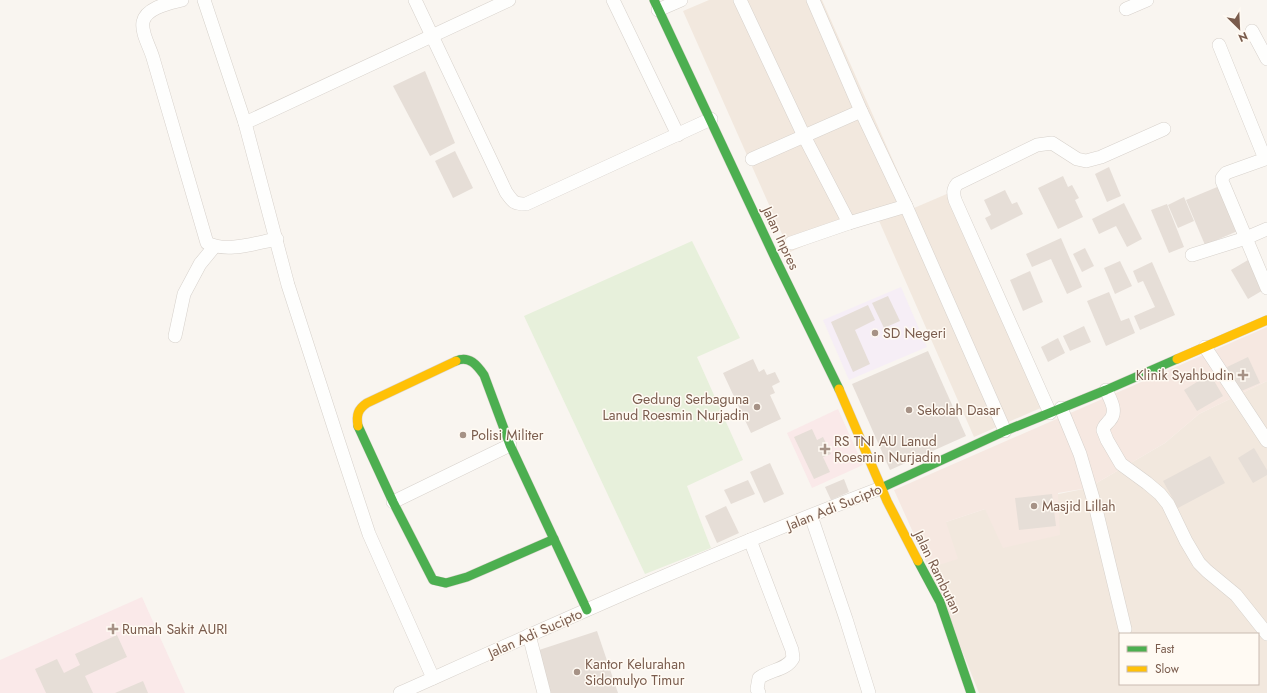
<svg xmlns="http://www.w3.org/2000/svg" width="1267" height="693" font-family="Jost,sans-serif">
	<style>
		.residential { fill: #f2e8de; fill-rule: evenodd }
		.commercial { fill: #f6e8e1 }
		.education { fill: #f6eef6 }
		.medical { fill: #fae9e9 }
		.green { fill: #e7f0db }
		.building { fill: #e6ded7 }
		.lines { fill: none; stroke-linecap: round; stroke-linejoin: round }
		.street-casing { stroke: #d7d1cb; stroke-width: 14 }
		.fast-casing { stroke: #d9d2cb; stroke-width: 10 }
		.slow-casing { stroke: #d9d2cb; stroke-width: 10 }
		.street { stroke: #fefefd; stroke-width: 13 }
		.fast { stroke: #4caf50; stroke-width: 9 }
		.slow { stroke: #ffc107; stroke-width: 9 }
		.poi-dot { fill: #a69286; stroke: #fffaf3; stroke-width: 1.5 }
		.labels { text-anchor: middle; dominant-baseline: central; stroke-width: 3; stroke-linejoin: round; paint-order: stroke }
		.street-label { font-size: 14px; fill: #7a5c4d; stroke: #fffaf3 }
		.poi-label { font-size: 14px; fill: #7a5c4d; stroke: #fffaf3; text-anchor: start }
	</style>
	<rect width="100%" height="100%" fill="#f9f5f0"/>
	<g class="residential">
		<polygon points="709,0 822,0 914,208 949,193 1043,407 974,437 876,214 790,252 683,11"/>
		<path d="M1267,381V693H979L929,568L946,522L985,509L1088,488L1165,443L1199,414ZM1120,634H1258V684H1120Z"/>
	</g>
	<polygon class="commercial" points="1267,327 1267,381 1199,414 1165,443 1088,488 1058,493 1060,535 1003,548 985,509 946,522 958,559 929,568 894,490"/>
	<polygon class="education" points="901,287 927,347 849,380 823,320"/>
	<g class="medical">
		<polygon points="838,409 863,465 812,488 787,433"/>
		<polygon points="142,597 185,693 0,693 0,660"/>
	</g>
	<polygon class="green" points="692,241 740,338 697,357 743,460 687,486 711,548 645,574 524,316"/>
	<g class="building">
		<polygon points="425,71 455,143 430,156 393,86"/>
		<polygon points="455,151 473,188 453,198 435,161"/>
		<polygon points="1109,167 1121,196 1107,202 1095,174"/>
		<polygon points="1063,176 1068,187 1072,185 1079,198 1075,200 1083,217 1058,229 1038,188"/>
		<polygon points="1222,185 1240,230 1205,245 1186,200"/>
		<polygon points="1005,190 1012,204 1017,202 1023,214 991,230 985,218 991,215 984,200"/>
		<polygon points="1184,197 1194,221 1178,228 1168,205"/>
		<polygon points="1124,203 1142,239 1127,247 1116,226 1099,234 1092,219"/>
		<polygon points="1167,204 1184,247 1169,253 1151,210"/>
		<polygon points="1061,238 1082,287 1067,294 1051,259 1032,267 1026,254"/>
		<polygon points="1085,248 1094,266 1082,272 1073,254"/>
		<polygon points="1248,260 1265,289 1248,299 1231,270"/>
		<polygon points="1120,261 1132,286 1115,294 1104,268"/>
		<polygon points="1152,262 1175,315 1140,330 1134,316 1155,307 1143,281 1138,283 1133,271"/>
		<polygon points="1030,271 1043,302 1023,311 1010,280"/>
		<polygon points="1109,292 1121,321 1129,318 1135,333 1106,346 1087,301"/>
		<polygon points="888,296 900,321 884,328 872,303"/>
		<polygon points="868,305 875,320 855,330 870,364 853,372 831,322"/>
		<polygon points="1084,326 1091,342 1070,351 1063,336"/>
		<polygon points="1058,338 1065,353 1048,362 1041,347"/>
		<polygon points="928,351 966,436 890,470 852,384"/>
		<polygon points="1248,357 1260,383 1239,392 1227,367"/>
		<polygon points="753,359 759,372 764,369 767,375 775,372 780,382 772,386 775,393 770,395 781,419 751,433 723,373"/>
		<polygon points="1210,374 1223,396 1197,411 1184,390"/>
		<polygon points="812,429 817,440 823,437 831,454 823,457 830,472 814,479 794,437"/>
		<polygon points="1254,448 1267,470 1267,475 1253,483 1238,458"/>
		<polygon points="1210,456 1225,483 1178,508 1163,481"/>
		<polygon points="770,463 784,494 764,503 750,472"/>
		<polygon points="844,479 849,492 831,500 825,487"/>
		<polygon points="748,480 755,494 731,504 724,490"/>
		<polygon points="1052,494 1056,526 1019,530 1015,498"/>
		<polygon points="726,506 739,533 717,543 705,516"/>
		<polygon points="597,631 618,693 551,693 536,651"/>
		<polygon points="117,635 127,657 85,676 93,693 46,693 35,669 57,659 64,673 80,665 75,654"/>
		<polygon points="143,681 148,693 115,693"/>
	</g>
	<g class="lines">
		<defs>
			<g id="street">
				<path d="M182,0C171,3 146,7 143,22C141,33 150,47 153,58L207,243C228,253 255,243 277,239"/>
				<polyline points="204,0 245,123 288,285 339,443 369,534 433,678"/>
				<path d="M415,0L506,192C513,202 514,204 526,204L711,119"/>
				<polyline points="613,0 678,135"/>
				<polyline points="740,0 804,136 849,223"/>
				<polyline points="813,0 861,111 906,206 1005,431"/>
				<polyline points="1126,9 1147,0"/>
				<polyline points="658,10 681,0"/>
				<polyline points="1252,31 1267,59"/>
				<polyline points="1219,45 1265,159 1226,173 1222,178 1222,181 1267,288"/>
				<polyline points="245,123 509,0"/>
				<polyline points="752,159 861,111"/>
				<polyline points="791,243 849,223 906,206"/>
				<polyline points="1192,255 1246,238 1267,229"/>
				<polyline points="175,336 184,294 200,264 214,247"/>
				<polyline points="1205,347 1267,441"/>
				<path d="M1106,390C1110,399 1118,411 1110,420C1107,424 1104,425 1103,430L1107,440L1121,464L1147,483L1160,494L1168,504L1186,541L1199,563L1207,571L1236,595L1267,634"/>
				<polyline points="1061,408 1080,454 1095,505 1125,629"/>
				<path d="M1050,413L955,200C953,193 953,189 957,184L1037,145L1052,143L1077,159L1086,161L1101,157L1164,129"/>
				<polyline points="393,502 510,445"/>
				<polyline points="811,516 846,619 869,693"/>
				<path d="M750,540L792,650L793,658C787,670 769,670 759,678L757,689L759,693"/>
				<polyline points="529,635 544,693"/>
				<path d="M400,693C559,622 718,550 881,488"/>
			</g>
			<g id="fast">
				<polyline points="654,0 776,260 839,389"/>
				<path d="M456,361C469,355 477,365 484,375L510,445L587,610"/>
				<polyline points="358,426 393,502 433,580 446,583 467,577 554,539"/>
				<polyline points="881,488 1005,431 1106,390 1177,359"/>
				<polyline points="918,561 940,602 971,693"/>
			</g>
			<g id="slow">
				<polyline points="1177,359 1267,320"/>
				<polyline points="839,389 887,501 918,561"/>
				<path d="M358,426C356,415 358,409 367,403L456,361"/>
			</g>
		</defs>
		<use href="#street" class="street-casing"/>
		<use href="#fast" class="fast-casing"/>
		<use href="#slow" class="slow-casing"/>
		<use href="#street" class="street"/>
		<use href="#fast" class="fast"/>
		<use href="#slow" class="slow"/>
	</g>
	<g class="poi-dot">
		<circle cx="875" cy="333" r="4"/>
		<path d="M1241 369h4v4h4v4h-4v4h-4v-4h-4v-4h4z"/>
		<circle cx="757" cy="407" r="4"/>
		<circle cx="909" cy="410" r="4"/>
		<circle cx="463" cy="435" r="4"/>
		<path d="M823 443h4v4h4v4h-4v4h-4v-4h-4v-4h4z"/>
		<circle cx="1034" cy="506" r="4"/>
		<path d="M111 623h4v4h4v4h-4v4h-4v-4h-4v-4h4z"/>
		<circle cx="577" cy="672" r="4"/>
	</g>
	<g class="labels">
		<g class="street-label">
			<text transform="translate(781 238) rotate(65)">Jalan Inpres</text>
			<text transform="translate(834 507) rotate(-22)">Jalan Adi Sucipto</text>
			<text transform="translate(938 572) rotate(64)">Jalan Rambutan</text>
			<text transform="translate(535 633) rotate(-24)">Jalan Adi Sucipto</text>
		</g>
		<g class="poi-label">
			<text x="883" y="333">SD Negeri</text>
			<text x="1234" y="375" text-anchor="end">Klinik Syahbudin</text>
			<text x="749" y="399" text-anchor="end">Gedung Serbaguna<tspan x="749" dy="16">Lanud Roesmin Nurjadin</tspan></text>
			<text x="917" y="410">Sekolah Dasar</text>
			<text x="471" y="435">Polisi Militer</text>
			<text x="834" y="441">RS TNI AU Lanud<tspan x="834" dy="16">Roesmin Nurjadin</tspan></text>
			<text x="1042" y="506">Masjid Lillah</text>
			<text x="122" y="629">Rumah Sakit AURI</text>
			<text x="585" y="664">Kantor Kelurahan<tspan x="585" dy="16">Sidomulyo Timur</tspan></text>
		</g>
	</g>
	<rect x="1119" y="633" width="140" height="52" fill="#fffaf3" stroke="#cabbb1"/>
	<rect x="1127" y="646" width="20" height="6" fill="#4caf50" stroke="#cabbb1"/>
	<text x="1155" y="653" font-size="12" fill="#7a5c4d">Fast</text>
	<rect x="1127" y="666" width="20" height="6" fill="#ffc107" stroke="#cabbb1"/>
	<text x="1155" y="673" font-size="12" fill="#7a5c4d">Slow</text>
	<g transform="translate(1239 28) rotate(156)" stroke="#fffaf3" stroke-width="3" paint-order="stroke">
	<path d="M0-3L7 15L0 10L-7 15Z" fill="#7a5c4d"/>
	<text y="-6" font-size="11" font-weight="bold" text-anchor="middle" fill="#7a5c4d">N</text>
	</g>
</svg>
